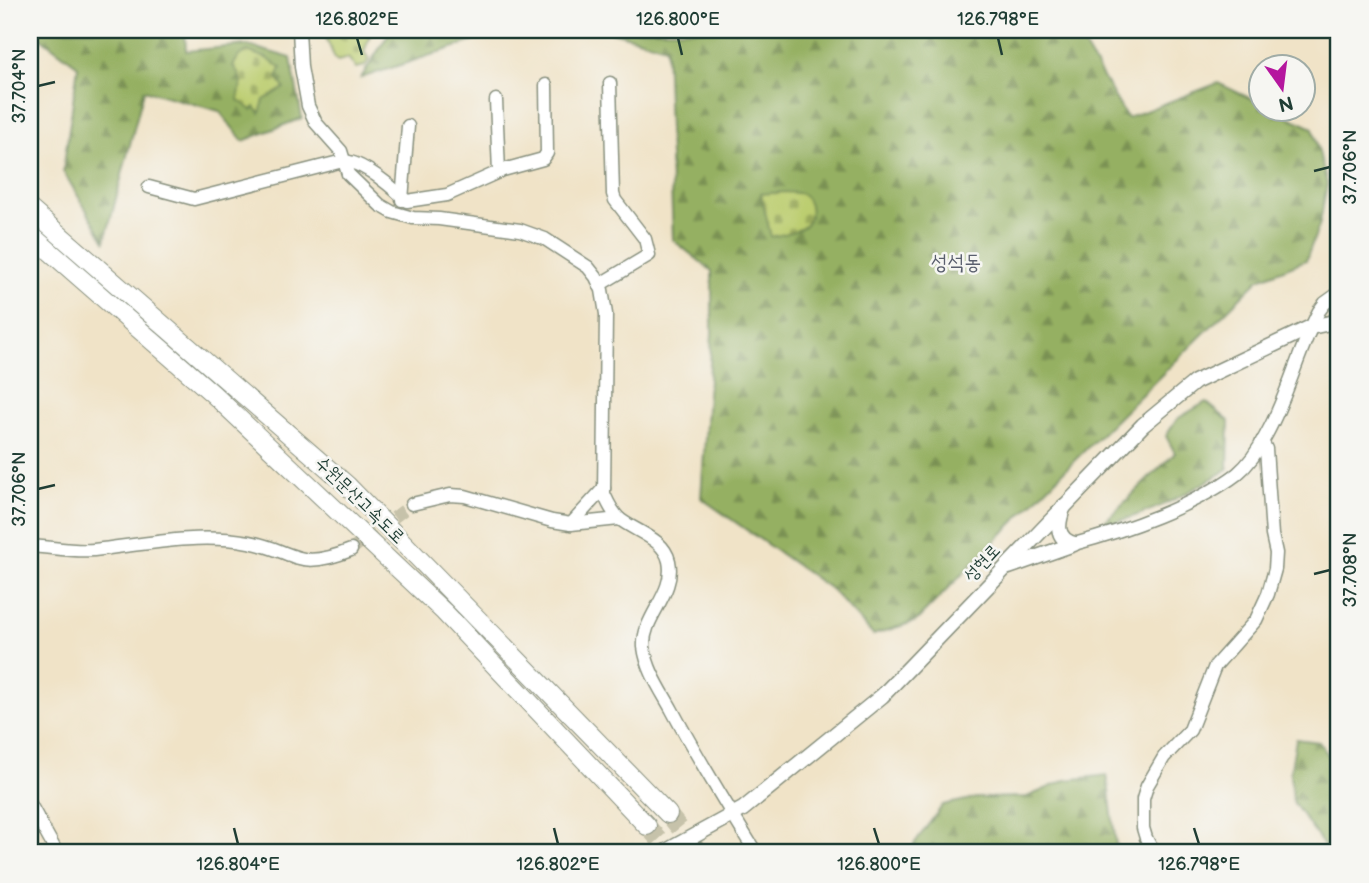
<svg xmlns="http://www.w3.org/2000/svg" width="1369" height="883" font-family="'Balsamiq Sans','Poor Story',sans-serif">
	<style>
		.forest { fill: url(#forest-firs); stroke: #5a764b; stroke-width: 2 }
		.cemetery { fill: url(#cemetery-stones); stroke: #6e8552; stroke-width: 2 }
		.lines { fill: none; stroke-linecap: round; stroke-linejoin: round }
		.minor-tunnel { stroke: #c6c2aa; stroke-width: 12; stroke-dasharray: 12 6; stroke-linecap: butt }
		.highway-tunnel { stroke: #c6c2aa; stroke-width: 18; stroke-dasharray: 18 9; stroke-linecap: butt }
		.minor-casing { stroke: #88907e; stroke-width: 15 }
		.major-casing { stroke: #88907e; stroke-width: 17 }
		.highway-casing { stroke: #88907e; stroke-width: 20 }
		.minor { stroke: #fff; stroke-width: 12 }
		.major { stroke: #fff; stroke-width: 14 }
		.highway { stroke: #fff; stroke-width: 18 }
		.ticks { fill: none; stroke: #1f3d34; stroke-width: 2.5 }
		.labels { text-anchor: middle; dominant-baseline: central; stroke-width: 5; stroke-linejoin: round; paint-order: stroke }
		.street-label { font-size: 18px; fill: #1f3d34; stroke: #f6f6f2 }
		.quarter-label { font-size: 21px; fill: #5a5f6e; stroke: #f6f6f2 }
		.neatline { fill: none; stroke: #1f3d34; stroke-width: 2.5 }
		.ticks-label { font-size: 18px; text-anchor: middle; fill: #1f3d34 }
	</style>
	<defs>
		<pattern id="forest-firs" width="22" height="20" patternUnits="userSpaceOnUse" patternTransform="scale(1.75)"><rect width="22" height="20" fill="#95b062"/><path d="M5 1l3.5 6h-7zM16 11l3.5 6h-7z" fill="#799052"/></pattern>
		<pattern id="cemetery-stones" width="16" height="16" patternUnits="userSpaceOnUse" patternTransform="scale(1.75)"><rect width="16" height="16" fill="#bccd6f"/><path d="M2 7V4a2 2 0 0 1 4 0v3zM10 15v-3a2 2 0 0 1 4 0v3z" fill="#98a85c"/></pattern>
	</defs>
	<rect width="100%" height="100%" fill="#f6f6f2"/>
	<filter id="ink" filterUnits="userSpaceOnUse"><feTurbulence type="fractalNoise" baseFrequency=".0143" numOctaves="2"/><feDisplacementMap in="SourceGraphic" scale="14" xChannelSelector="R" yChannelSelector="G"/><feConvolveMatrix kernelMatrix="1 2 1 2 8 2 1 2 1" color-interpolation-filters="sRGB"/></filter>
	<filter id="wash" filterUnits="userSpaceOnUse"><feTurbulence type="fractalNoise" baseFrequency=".00686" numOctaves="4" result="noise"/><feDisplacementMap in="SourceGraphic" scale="28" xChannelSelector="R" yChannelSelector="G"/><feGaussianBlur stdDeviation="1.57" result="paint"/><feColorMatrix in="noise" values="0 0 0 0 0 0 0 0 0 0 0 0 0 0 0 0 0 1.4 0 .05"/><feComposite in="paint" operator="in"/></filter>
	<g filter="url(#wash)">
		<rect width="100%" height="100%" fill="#f0e3c7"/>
		<g class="forest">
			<polygon points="30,30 185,30 186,51 246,45 291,58 302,118 243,141 219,111 144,90 105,241 63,171 78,66"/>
			<polygon points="391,30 507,30 361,78"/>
			<polygon points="605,30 1075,30 1127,118 1218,83 1260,103 1260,108 1271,109 1313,128 1327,184 1320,223 1306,260 1259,279 1077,458 916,621 873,635 832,590 701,498 712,334 712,271 673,240 666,47"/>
			<path d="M1206,402L1229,421L1228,469C1184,495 1152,515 1101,525L1175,453L1166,436L1177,419Z"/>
			<polygon points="1296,739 1319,742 1339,770 1339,853 1329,853 1293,802 1290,774"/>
			<polygon points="1107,775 1117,853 917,853 914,844 943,805 976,798 1027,797 1066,780"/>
		</g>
		<g class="cemetery">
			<polygon points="326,30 377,30 370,35 364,52 369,59 365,66 356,68 348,58 338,61 335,59 325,35"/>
			<path d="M247,51L266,58L281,68L277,78L284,88L264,100L260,113L255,107L252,110L238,100C241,84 244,80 233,66L239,56Z"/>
			<path d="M784,192C789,193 797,192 801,194C813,201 814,219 803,227C795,233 782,234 771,237L761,194Z"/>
		</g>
	</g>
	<g filter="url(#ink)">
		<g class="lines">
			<polyline class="minor-tunnel" points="351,550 412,504"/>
			<g class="highway-tunnel">
				<polyline points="668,814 700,853"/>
				<polyline points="647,826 671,853"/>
			</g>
			<defs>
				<g id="minor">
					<path d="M299,30L301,67L308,106L316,123L341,151L348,174L380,205L392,212L413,218L439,219L520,230L545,239L588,267L596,277L602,290L606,314L604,494C608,503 613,514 621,520C637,532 664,539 669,561C676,594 642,616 644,647C647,670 661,690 672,710C698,759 727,806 756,853"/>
					<polyline points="496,100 499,172"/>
					<path d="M149,187L194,199L343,161C363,161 392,187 407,201L447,195L503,170L543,159L547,153L546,85"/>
					<polyline points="402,200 408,126"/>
					<polyline points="599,285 649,255 645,239 615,200 613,194 610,83"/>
					<polyline points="412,504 450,495 465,496 552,521 571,524 619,519"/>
					<polyline points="571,524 604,488"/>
					<path d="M1074,544C1124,531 1196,505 1237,474C1249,464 1259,449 1266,435C1288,396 1298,351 1319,311L1325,303L1339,293"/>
					<path d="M30,546C50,547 73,552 94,550C146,544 196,533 249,542C297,551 296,572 351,550"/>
					<polyline points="30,804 57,853"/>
					<polyline points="1154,853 1146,838 1143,828 1143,799 1147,786 1164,757 1190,730 1215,666 1256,620 1268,594 1275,569 1276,553 1272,535 1266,449 1262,441"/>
				</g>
				<g id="major">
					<path d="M1009,567L1074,544C1054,538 1058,522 1064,506"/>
					<polyline points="663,853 743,809 882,696 1143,425 1195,382 1311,327 1339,321"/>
				</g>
				<g id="highway">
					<polyline points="30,209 347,485 668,814"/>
					<polyline points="30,234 213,394 444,612 647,826"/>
				</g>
			</defs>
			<use href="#minor" class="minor-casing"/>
			<use href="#major" class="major-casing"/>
			<use href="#highway" class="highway-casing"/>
			<use href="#minor" class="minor"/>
			<use href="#major" class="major"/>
			<use href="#highway" class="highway"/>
		</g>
	</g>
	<path class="ticks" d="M357,38L362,55M678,38L682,55M998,38L1002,55M38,86L55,82M1314,171L1330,167M38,489L55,485M1314,574L1330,570M234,828L238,844M554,828L558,844M874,828L879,844M1194,828L1199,844"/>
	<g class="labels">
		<g class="street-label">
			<text transform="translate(360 500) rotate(44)">수원문산고속도로</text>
			<text transform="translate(982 563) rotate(-47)">성현로</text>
		</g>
		<g class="quarter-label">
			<text x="956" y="262">성석동</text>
		</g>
	</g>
	<rect width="1369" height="883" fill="none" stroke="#f6f6f2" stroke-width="77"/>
	<g transform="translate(1282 88) rotate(166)"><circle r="33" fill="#f6f6f2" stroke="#a0aca6" stroke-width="2"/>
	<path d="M0-5L12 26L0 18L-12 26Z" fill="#b5179e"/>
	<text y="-10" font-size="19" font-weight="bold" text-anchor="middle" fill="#1f3d34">N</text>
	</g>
	<rect x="38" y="38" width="1292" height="806" class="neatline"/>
	<g class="ticks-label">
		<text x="357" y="25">126.802°E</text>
		<text x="678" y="25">126.800°E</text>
		<text x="998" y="25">126.798°E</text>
		<text transform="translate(19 86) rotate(-90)" y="6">37.704°N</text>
		<text transform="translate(1350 167) rotate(-90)" y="6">37.706°N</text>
		<text transform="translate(19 489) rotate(-90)" y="6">37.706°N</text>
		<text transform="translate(1350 570) rotate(-90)" y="6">37.708°N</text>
		<text x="238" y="870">126.804°E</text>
		<text x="558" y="870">126.802°E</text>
		<text x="879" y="870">126.800°E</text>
		<text x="1199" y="870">126.798°E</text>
	</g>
</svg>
